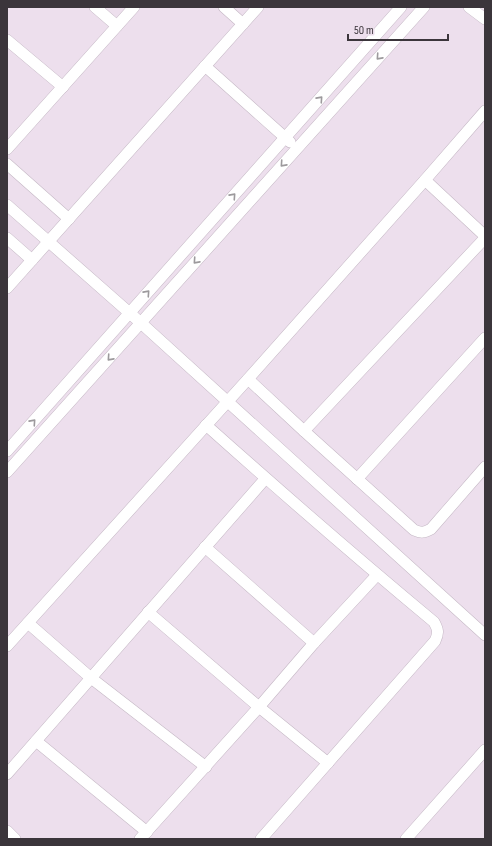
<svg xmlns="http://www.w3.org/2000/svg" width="492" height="846" font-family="'Sofia Sans Condensed',sans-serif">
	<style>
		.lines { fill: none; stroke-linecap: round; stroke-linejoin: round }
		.street-casing { stroke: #c5b8c5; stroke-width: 12 }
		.street { stroke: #fff; stroke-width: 11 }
		.oneway { stroke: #9d9a9d }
	</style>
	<rect width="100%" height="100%" fill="#eddfed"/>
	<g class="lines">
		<defs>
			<g id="street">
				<polyline points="95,7 117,26"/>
				<polyline points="224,7 243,24"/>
				<polyline points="469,7 485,19"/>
				<polyline points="7,40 63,87"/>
				<polyline points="205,66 290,142"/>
				<polyline points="7,149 134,7"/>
				<polyline points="7,164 69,219"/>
				<polyline points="425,180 485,236"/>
				<polyline points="7,205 141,323 485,635"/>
				<polyline points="7,238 32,260"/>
				<polyline points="7,288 258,7"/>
				<path d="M248,379L304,431L414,530C421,533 424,533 431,529L485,467"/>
				<path d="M206,425C281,492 357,558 434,622C438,629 439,633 435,641L261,839"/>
				<polyline points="304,431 485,238"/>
				<polyline points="7,451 401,7"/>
				<polyline points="7,472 424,7"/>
				<polyline points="357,479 485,338"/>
				<polyline points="205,547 314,643"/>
				<polyline points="148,612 259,707 328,763"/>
				<polyline points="28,623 91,678 206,767"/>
				<polyline points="7,646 248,379 425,180 485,111"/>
				<polyline points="36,741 147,832"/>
				<polyline points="7,774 265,479"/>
				<polyline points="7,831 15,839"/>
				<polyline points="140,839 259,707 314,643 377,575"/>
				<polyline points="406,839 485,750"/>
			</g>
		</defs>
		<use href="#street" class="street-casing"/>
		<use href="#street" class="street"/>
	</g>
	<defs><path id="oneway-chevron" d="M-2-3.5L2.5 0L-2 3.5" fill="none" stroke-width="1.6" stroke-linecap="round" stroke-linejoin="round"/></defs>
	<g class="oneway">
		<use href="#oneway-chevron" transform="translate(379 57) rotate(132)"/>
		<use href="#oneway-chevron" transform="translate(320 99) rotate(-48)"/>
		<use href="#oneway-chevron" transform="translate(283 164) rotate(132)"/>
		<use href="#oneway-chevron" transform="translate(233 196) rotate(-48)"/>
		<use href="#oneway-chevron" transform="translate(196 261) rotate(132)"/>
		<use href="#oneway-chevron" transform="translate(147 293) rotate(-48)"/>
		<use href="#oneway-chevron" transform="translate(110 358) rotate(132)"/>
		<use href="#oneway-chevron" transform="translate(33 422) rotate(-48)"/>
	</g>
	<rect width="492" height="846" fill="none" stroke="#3b353b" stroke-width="16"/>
	<path d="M348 34v6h100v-6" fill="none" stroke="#3b353b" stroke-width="2"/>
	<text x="354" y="34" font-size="12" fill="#3b353b" stroke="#eddfed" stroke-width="3" paint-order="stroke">50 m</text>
</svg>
